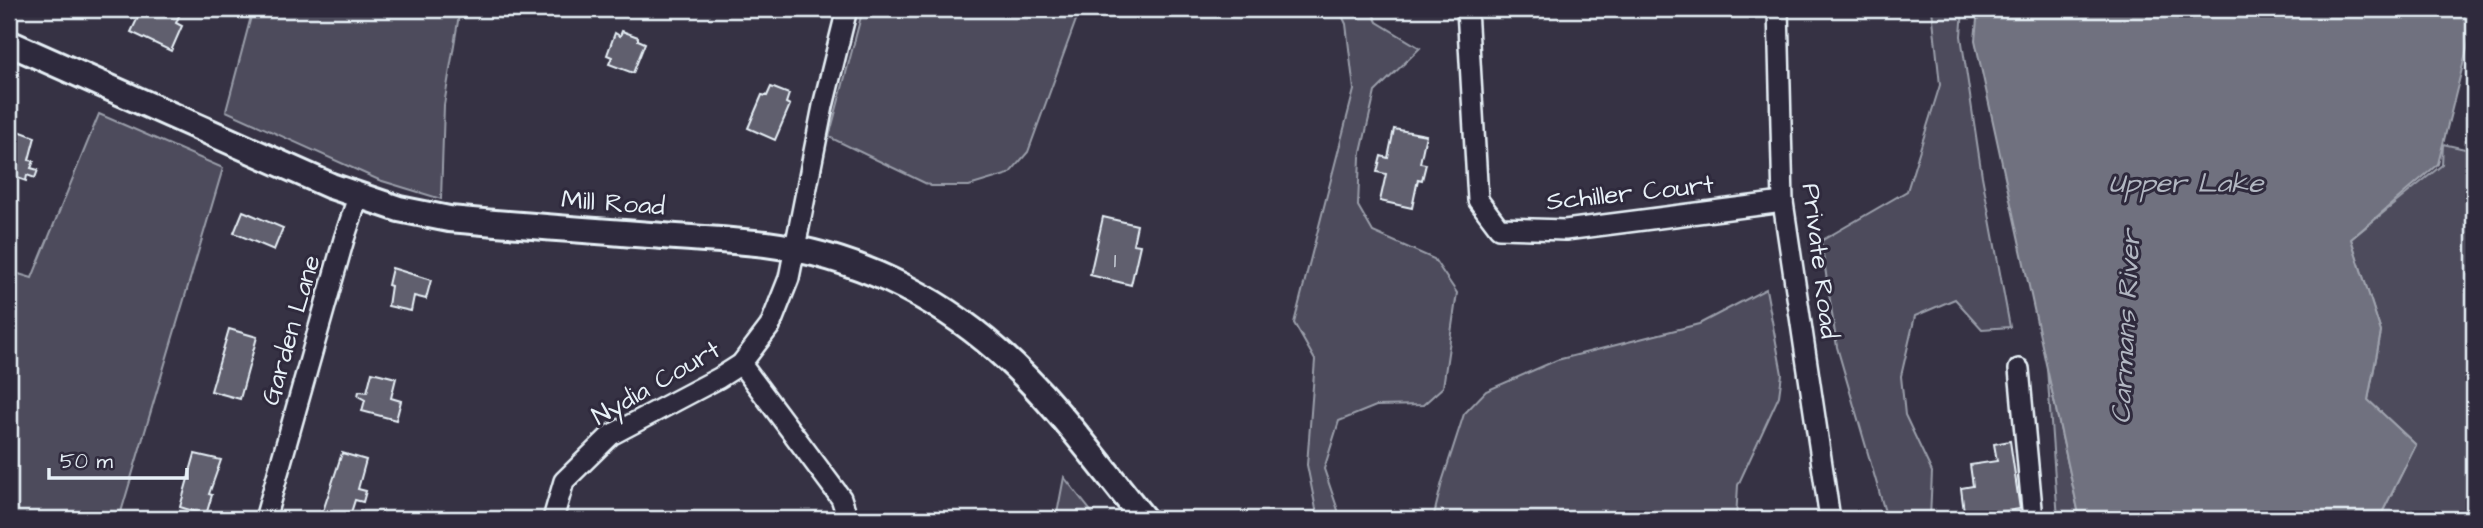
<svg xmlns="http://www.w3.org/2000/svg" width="2483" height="528" font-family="'Architects Daughter',sans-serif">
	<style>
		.green { fill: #4d4b5c; stroke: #9a9eaa; stroke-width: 2 }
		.water { fill: #70717f; stroke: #a0a4af; stroke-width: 2 }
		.building { fill: #605e6e; stroke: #e8f1f8; stroke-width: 2 }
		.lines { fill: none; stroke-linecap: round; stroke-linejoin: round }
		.minor-casing { stroke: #e8f1f8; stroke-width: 24 }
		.major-casing { stroke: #e8f1f8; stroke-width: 30 }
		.minor { stroke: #2f2a3d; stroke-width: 19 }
		.major { stroke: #2f2a3d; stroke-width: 24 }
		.labels { text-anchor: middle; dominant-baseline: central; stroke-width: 6; stroke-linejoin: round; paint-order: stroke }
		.number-label { font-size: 23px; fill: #c6ccd6 }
		.street-label { font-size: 26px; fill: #e8f1f8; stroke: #2f2a3d }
		.water-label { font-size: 28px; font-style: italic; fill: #b2b7c2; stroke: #2f2a3d }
	</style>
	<rect width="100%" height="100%" fill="#363244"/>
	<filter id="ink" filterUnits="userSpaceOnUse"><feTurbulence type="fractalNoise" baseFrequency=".0143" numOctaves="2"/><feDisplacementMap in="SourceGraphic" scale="14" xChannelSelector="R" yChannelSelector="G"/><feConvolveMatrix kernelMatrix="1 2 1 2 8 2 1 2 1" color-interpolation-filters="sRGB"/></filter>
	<g filter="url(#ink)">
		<g class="green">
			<polygon points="253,9 460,9 444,105 441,199 379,180 226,111"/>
			<polygon points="863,9 1080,9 1028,152 1009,174 969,186 931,186 829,137"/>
			<polygon points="1339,9 1371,9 1377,22 1420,48 1375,92 1360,157 1358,206 1373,232 1434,259 1457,293 1443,387 1423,405 1376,406 1339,421 1324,469 1341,519 1318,519 1307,465 1315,360 1294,323 1354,90 1346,24"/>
			<polygon points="1932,9 1963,9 1961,36 1982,176 2010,327 1982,329 1955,299 1915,316 1901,376 1905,415 1932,472 1930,519 1887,519 1837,347 1821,241 1907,191 1940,85"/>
			<polygon points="99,114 223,168 119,519 9,519 9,271 32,278"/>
			<polygon points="2443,144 2474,151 2474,519 2379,519 2416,445 2368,400 2381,332 2351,239 2442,165"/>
			<polygon points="1766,289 1782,374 1779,396 1738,485 1736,519 1433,519 1442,482 1464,414 1486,391 1557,360 1699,324"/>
			<polygon points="2047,368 2080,519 2058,519"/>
			<polygon points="1064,477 1097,519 1056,519"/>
		</g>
		<polygon class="water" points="1978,9 2464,9 2470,37 2438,164 2351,239 2381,332 2368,400 2416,445 2379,519 2080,519 1975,40"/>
		<g class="building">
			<polygon points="142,9 149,11 150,9 175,9 181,11 176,23 182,26 171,51 131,32"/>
			<polygon points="622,31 638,37 638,40 645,43 633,73 609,64 612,57 607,55 615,33 620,36"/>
			<polygon points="771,87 789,94 786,103 790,105 775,140 748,128 762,95 767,96"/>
			<polygon points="1394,129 1426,135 1420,163 1426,164 1422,180 1418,179 1412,208 1380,201 1386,174 1377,172 1381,156 1388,158"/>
			<polygon points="16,130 35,137 29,160 34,161 31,168 38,170 35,178 27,175 26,181 15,177 11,186 9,185 9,149"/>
			<polygon points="243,211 283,228 274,250 234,233"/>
			<polygon points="1103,217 1137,225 1133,244 1140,245 1131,285 1090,275"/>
			<polygon points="392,268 431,280 426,299 414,296 411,311 388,306 391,286 388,285"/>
			<polygon points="229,329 257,337 240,399 211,391"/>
			<polygon points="372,372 396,378 391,398 401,401 396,420 362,411 365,400 358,396 359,391 367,392"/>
			<polygon points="2010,441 2020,509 1975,516 1974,511 1964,512 1961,488 1973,486 1970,465 1997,461 1994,444"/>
			<polygon points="342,453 366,460 358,489 366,491 363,502 355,500 349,519 323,511"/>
			<polygon points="195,454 221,460 209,494 212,495 206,515 180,507"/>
		</g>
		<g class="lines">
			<defs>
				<g id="minor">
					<polyline points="1467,9 1478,200 1499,228 1565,230 1783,202"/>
					<polyline points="1778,9 1783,202 1830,519"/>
					<polyline points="741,364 841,498 848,519"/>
					<polyline points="2019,369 2033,519"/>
					<polyline points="265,519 344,239 358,197"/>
					<polyline points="553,519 564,481 611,435 719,378 741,364 770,326 789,278 823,106 847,9"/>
				</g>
				<path id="major" d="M9,43L331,186L399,209L449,219C516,225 583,230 650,235C689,238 728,240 766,244C852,255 934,294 998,351C1054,400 1097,462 1144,519"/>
			</defs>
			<use href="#minor" class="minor-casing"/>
			<use href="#major" class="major-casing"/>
			<use href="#minor" class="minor"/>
			<use href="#major" class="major"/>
		</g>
	</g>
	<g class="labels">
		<g class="number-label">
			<text x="1115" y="260">1</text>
		</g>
		<g class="street-label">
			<text transform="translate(1630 193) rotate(-6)">Schiller Court</text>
			<text transform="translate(613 203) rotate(4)">Mill Road</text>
			<text transform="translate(1820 261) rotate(83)">Private Road</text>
			<text transform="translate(291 330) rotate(-74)">Garden Lane</text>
			<text transform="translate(656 383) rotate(-30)">Nydia Court</text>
		</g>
		<g class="water-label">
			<text x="2186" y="183">Upper Lake</text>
			<text transform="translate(2126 327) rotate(-87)">Carmans River</text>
		</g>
	</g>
	<rect width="2483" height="528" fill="none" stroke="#2f2a3d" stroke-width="35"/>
	<rect x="18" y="18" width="2448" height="493" fill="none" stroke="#e8f1f8" stroke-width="2.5" filter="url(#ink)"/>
	<path d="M49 468v10h138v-10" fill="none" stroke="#e8f1f8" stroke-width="3.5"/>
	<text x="60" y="468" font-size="21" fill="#e8f1f8" stroke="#2f2a3d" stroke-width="5" paint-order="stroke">50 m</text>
</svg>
